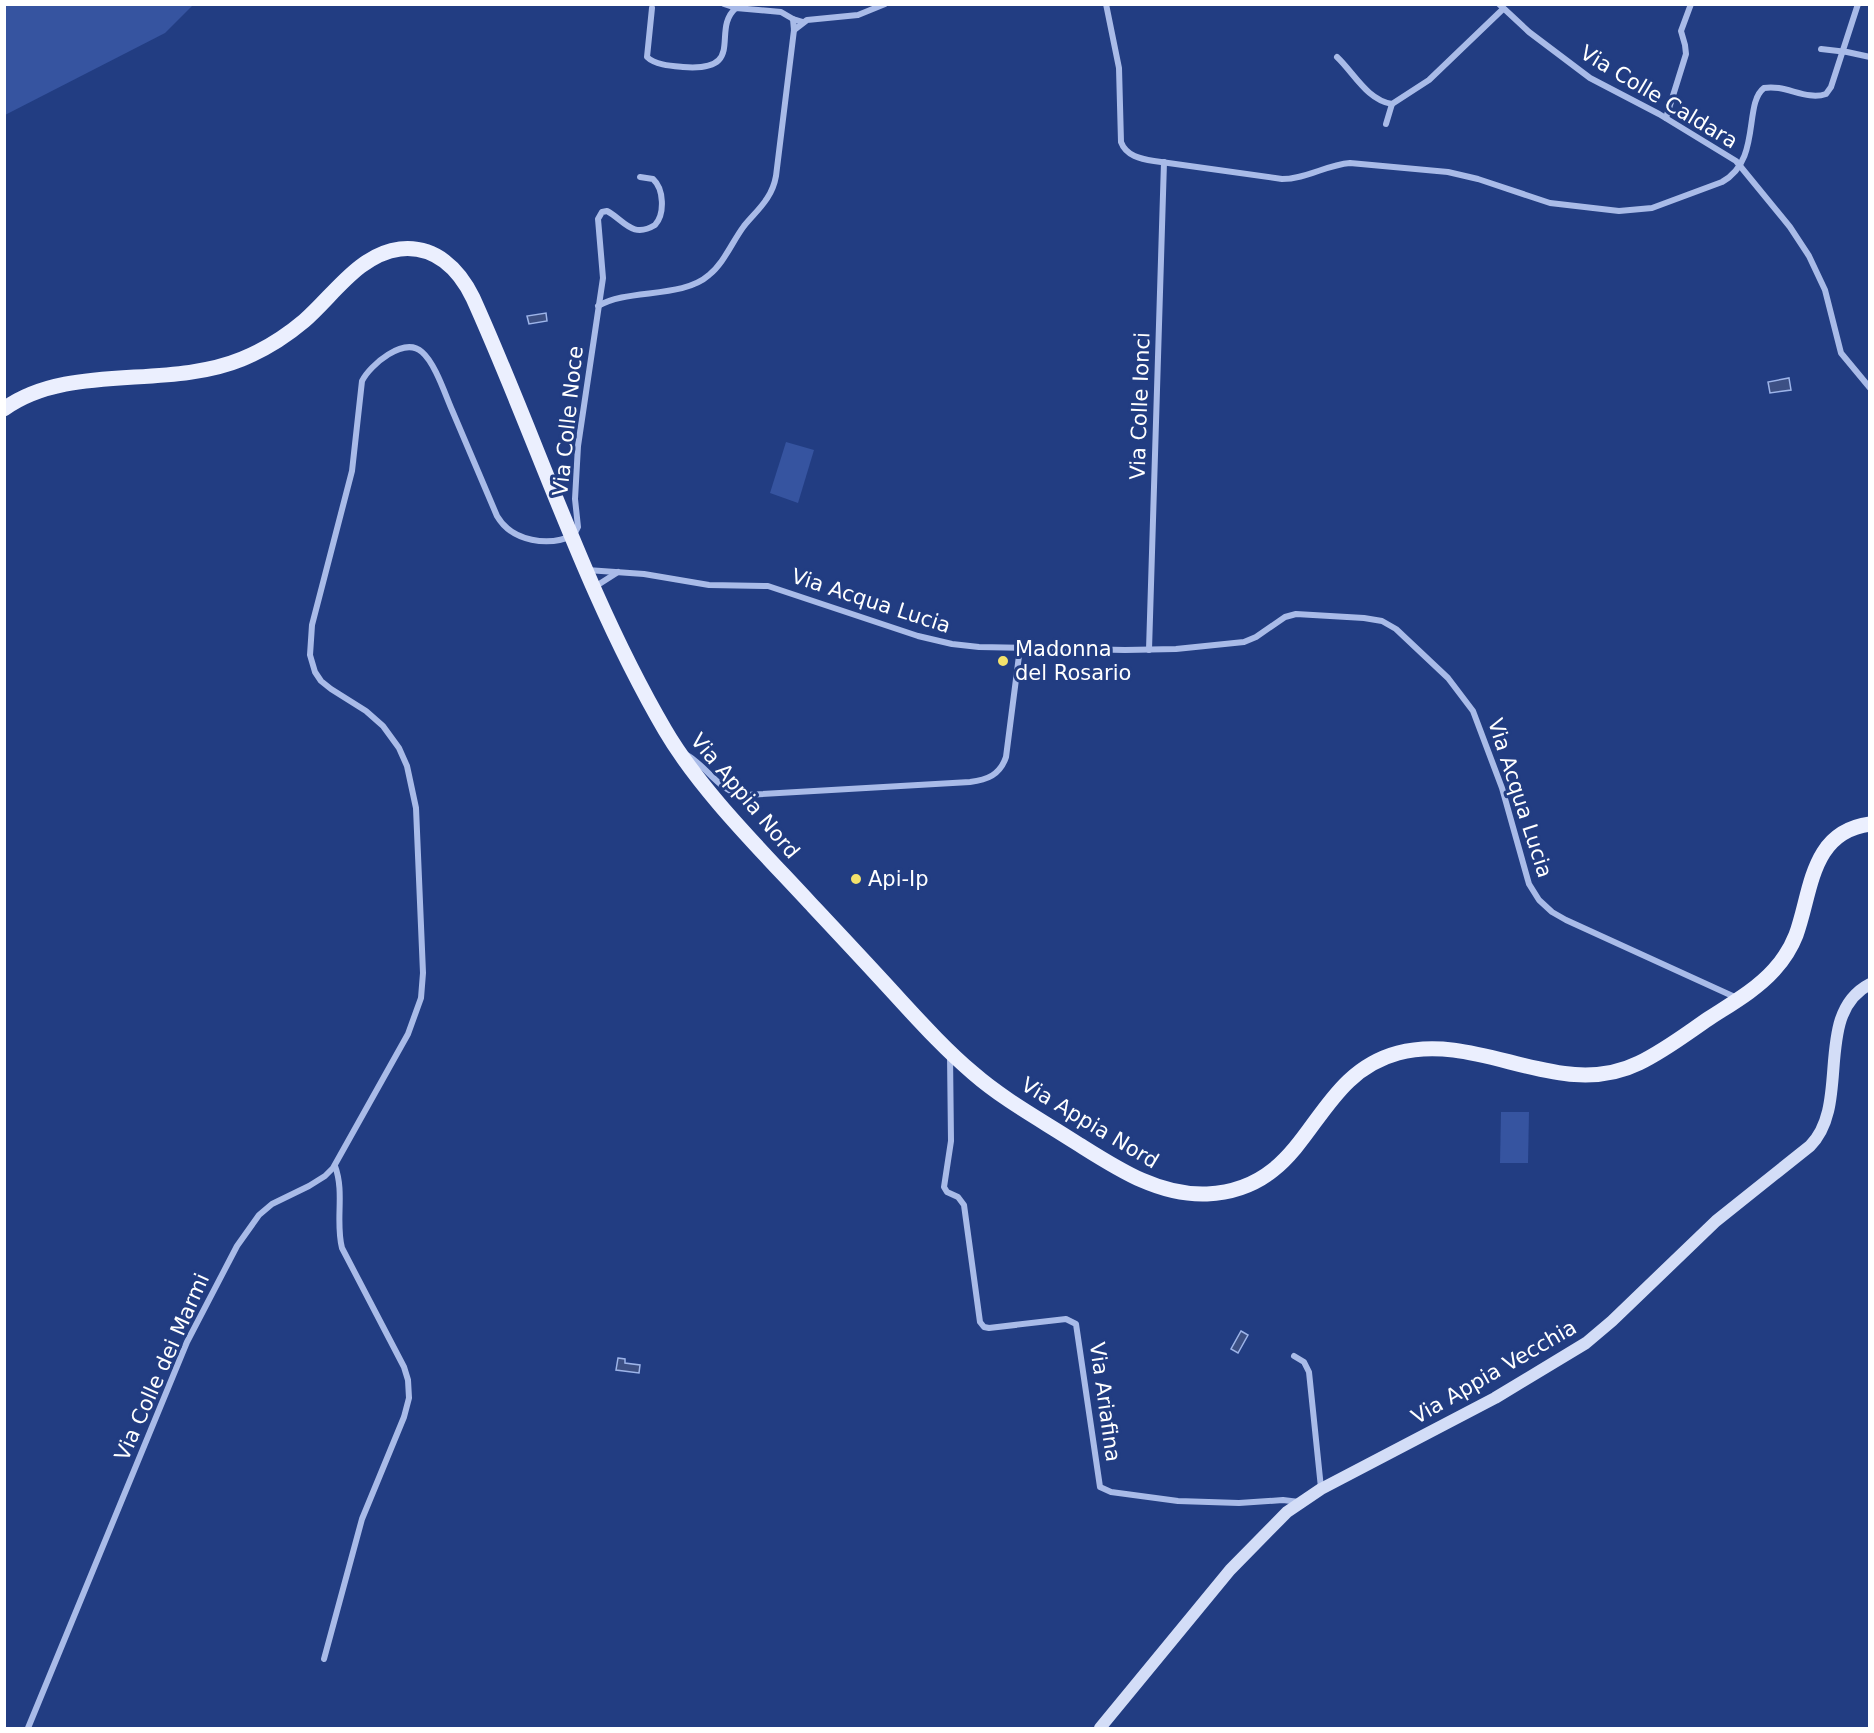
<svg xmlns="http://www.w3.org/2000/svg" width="1874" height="1733" font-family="'DejaVu Sans',sans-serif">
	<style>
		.green { fill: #3654a0 }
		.water { fill: #3d5084; stroke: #9db4e9; stroke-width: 1.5 }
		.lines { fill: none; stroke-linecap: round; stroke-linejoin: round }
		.minor { stroke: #a9bbe8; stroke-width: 6 }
		.secondary { stroke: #d3ddf7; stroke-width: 12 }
		.primary { stroke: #ebeffe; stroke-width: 15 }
		.poi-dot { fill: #f4e26b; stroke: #223d82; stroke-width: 2 }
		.labels { text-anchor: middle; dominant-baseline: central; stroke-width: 6; stroke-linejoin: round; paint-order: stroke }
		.street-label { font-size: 21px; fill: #fff; stroke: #223d82 }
		.poi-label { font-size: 21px; fill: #fff; stroke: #223d82; text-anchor: start }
	</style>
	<rect width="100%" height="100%" fill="#223d82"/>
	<g class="green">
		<polygon points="5,4 193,4 193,5 165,33 5,115"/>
		<polygon points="786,442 814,450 798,503 770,493"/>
		<polygon points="1501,1112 1529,1112 1528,1163 1500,1163"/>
	</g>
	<g class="water">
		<polygon points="546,313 547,321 529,324 527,316"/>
		<polygon points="1789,378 1791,390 1770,393 1768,382"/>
		<polygon points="1241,1331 1248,1335 1238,1353 1231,1349"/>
		<polygon points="618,1358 625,1359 625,1363 640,1365 639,1373 616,1370"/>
	</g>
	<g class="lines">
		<g class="minor">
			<polyline points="724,4 736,8"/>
			<path d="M1106,4L1119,68L1121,142C1126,156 1141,159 1154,161L1282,179C1306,179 1326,165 1350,163L1448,172L1478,179L1550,203L1619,211L1652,208L1722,182C1762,160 1743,104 1764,88C1785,84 1806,101 1826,94L1831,87L1858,4"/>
			<polyline points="1499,4 1529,32 1590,78 1659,114 1736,161 1790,227 1809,256 1825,290 1841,353 1870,388"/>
			<path d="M652,8L647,57C655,65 672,66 683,67C748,72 710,30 736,8L781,12L793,19"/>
			<polyline points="794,30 807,20 858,15 885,4"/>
			<polyline points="1821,49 1847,52 1870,57"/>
			<path d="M1337,57C1354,73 1367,100 1392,104"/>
			<polyline points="1666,118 1686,54 1685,45 1681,31 1691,4"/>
			<polyline points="1386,124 1392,104 1429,80 1503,9"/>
			<path d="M598,306C628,288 682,299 709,275C724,263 732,242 744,226C757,210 772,199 776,176L794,30L793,19L803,22"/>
			<polyline points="587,570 644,574 709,585 768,586 918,636 952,644 979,647 1125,650 1176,649 1244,642 1256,637 1285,617 1296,614 1364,618 1382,621 1396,629 1448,678 1473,711 1502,788 1529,884 1539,900 1552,912 1566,920 1737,998"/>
			<polyline points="593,588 618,572"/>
			<polyline points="1149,650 1164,162"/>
			<path d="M687,755C708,767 718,792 745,795L970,782C987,780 1000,775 1006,757L1020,648"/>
			<polyline points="950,1055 951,1141 944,1187 947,1192 958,1197 964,1205 980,1322 984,1327 989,1328 1066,1319 1076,1324 1100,1487 1111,1492 1178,1501 1239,1503 1283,1500 1299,1502"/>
			<polyline points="1294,1356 1304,1362 1309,1372 1321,1488"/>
			<path d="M324,1659L362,1519L404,1417L409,1398L408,1380L404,1367L342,1248C335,1221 345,1193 335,1166"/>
			<path d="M28,1728L187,1342L237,1246L259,1215L272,1204L309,1186L325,1176L333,1168L408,1034L421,998L423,973L416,808L407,766L399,748L383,726L366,711L331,689L321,681L315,672L310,655L312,625L352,471L362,381C370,365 404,336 422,352C435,363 445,394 452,410C467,445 482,481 497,516C512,542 549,547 574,535L578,527L575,499L578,446L603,278L598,219L602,212L607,211C624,220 632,239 655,225C665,214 664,189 653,179L640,177"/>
		</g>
		<path class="secondary" d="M1100,1728L1230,1570L1287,1512L1321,1489L1495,1398L1586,1343L1612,1321L1716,1221L1810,1146C1852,1104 1812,1014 1870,984"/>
		<path class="primary" d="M4,409C69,362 167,390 242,359C264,350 285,337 304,321C333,296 359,254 400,249C435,245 459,269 473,298C538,442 585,593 665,730C700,790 762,851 810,903C840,935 871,968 901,1001C924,1026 947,1051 973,1073C1004,1100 1041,1120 1075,1142C1115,1167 1157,1196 1207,1194C1313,1189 1308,1077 1398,1053C1479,1031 1560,1102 1639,1063C1664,1051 1686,1034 1708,1019C1731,1004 1756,990 1774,970C1783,960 1791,948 1796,935C1812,891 1810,832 1870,824"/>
	</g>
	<g class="poi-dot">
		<circle cx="1003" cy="661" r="6"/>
		<circle cx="856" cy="879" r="6"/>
	</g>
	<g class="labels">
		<g class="street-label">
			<text transform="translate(1659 97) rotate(31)">Via Colle Caldara</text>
			<text transform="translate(1140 406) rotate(-88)">Via Colle Ionci</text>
			<text transform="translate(568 421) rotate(-84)">Via Colle Noce</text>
			<text transform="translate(871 601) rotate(18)">Via Acqua Lucia</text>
			<text transform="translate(745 796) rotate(50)">Via Appia Nord</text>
			<text transform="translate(1520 798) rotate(72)">Via Acqua Lucia</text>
			<text transform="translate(1090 1123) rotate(31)">Via Appia Nord</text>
			<text transform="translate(162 1367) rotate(-66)">Via Colle dei Marmi</text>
			<text transform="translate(1494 1372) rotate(-30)">Via Appia Vecchia</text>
			<text transform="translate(1105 1402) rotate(82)">Via Ariafina</text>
		</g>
		<g class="poi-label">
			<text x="1015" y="649">Madonna<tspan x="1015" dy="24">del Rosario</tspan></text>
			<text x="868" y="879">Api-Ip</text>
		</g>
	</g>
	<rect width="1874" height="1733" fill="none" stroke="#ffffff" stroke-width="12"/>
</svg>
